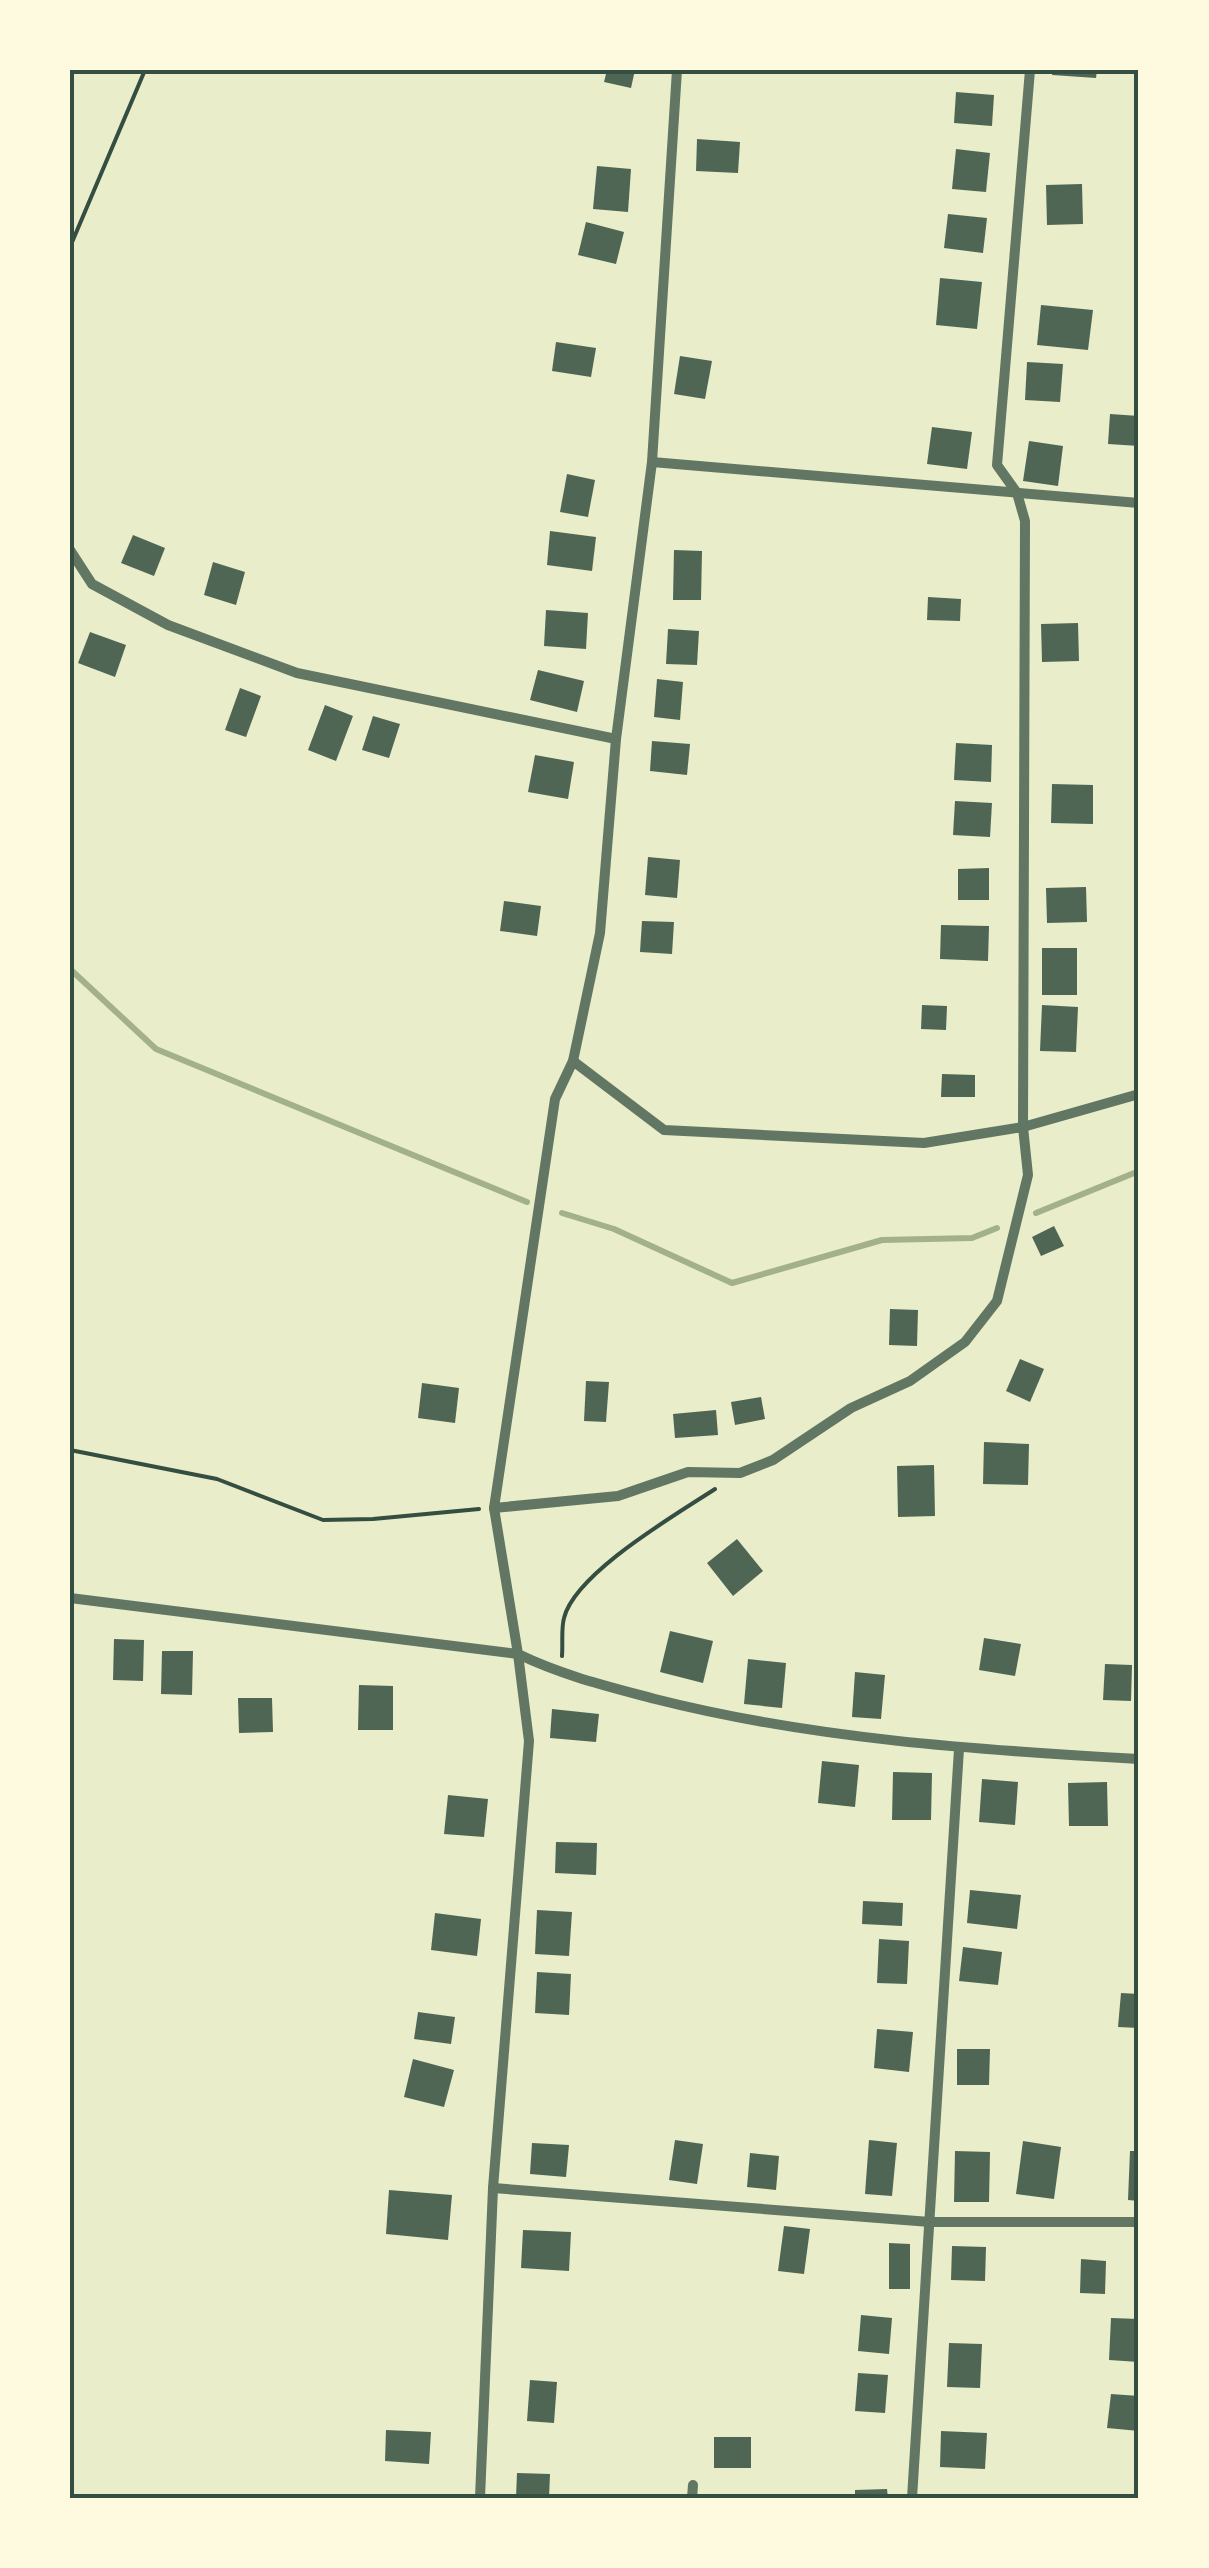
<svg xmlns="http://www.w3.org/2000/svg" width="1209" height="2568" font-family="Georgia,serif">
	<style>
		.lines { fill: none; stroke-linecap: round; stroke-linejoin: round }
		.stream { stroke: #a3b18a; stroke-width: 6 }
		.building { fill: #4f6655 }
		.path { stroke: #344e41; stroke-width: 4 }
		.minor { stroke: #617663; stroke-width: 10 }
		.neatline { fill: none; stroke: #344e41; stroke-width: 4 }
	</style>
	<rect width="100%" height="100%" fill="#e9edc9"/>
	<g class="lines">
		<g class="stream">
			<polyline points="70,969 156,1049 527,1202"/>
			<polyline points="562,1213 614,1229 732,1283 882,1240 972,1238 997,1228"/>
			<polyline points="1036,1213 1139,1171"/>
		</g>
	</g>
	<g class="building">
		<polygon points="607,70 635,70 631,88 604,82"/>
		<polygon points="1053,70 1097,70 1096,78 1052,75"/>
		<polygon points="956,92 994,95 992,126 954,123"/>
		<polygon points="697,139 740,142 738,173 696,171"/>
		<polygon points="956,149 990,153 986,192 952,189"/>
		<polygon points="597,166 631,169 628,212 593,209"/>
		<polygon points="1082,184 1083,224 1047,225 1046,185"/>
		<polygon points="948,214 987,218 983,253 944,248"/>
		<polygon points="586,222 624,232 616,264 578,255"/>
		<polygon points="940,278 982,282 977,329 936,325"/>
		<polygon points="1041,305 1093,310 1088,350 1037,345"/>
		<polygon points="556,342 596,348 591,377 552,371"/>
		<polygon points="680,356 712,361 705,399 674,394"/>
		<polygon points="1027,362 1063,364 1060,402 1025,400"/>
		<polygon points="1110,414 1139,416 1139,446 1108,444"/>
		<polygon points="932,427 972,432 967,469 927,464"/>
		<polygon points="1029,441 1063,446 1058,486 1023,481"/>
		<polygon points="567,474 595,480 588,517 560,512"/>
		<polygon points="550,531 596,537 592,571 547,565"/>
		<polygon points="133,535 165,548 154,576 121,563"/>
		<polygon points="674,550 702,551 701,600 673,600"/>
		<polygon points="213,562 245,572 236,605 204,595"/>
		<polygon points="928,597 961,599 960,621 927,620"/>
		<polygon points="546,610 588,613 586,649 544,646"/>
		<polygon points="1078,623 1079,661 1042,662 1041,624"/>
		<polygon points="668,629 699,631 697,665 666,664"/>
		<polygon points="90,632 126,645 115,677 78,663"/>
		<polygon points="538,670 584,681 577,712 530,700"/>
		<polygon points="657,679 683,682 680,720 654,717"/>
		<polygon points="240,688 261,696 246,737 225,730"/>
		<polygon points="325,705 353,716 336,761 308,750"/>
		<polygon points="373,716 400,724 389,758 362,750"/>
		<polygon points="652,741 690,744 687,775 650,771"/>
		<polygon points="956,743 992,745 991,782 954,780"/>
		<polygon points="535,755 574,762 568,799 528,792"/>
		<polygon points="1052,784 1093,785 1093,824 1051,823"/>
		<polygon points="955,801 992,803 990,837 953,835"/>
		<polygon points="648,857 680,860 677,898 645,895"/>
		<polygon points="989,868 989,900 958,900 958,869"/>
		<polygon points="1086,887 1087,922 1047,923 1046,888"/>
		<polygon points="504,901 541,906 537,936 500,931"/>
		<polygon points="642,921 674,922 672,954 640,952"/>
		<polygon points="941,925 989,926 988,961 940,959"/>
		<rect x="1042" y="948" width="35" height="47"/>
		<polygon points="922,1005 947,1006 946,1030 921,1029"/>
		<polygon points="1042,1005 1078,1007 1076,1052 1040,1051"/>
		<polygon points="942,1074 975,1075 975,1097 941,1097"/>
		<polygon points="1054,1226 1064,1246 1041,1256 1032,1237"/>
		<polygon points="890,1309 918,1310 917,1346 889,1345"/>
		<polygon points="1020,1359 1044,1369 1030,1402 1006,1391"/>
		<polygon points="586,1381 609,1382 606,1422 584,1421"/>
		<polygon points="422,1383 459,1388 455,1423 418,1418"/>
		<polygon points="761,1397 765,1419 735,1425 731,1402"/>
		<polygon points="716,1410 718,1435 675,1438 673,1414"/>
		<polygon points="984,1442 1029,1444 1028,1485 983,1484"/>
		<polygon points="934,1465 935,1516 898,1517 897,1466"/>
		<polygon points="737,1539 763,1571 733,1596 707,1563"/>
		<polygon points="670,1631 713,1641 703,1683 660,1672"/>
		<polygon points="984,1638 1021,1644 1015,1676 979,1670"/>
		<polygon points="114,1639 144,1640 143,1681 113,1680"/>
		<polygon points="162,1651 193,1651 192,1695 161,1694"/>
		<polygon points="748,1659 786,1663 782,1708 744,1704"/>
		<polygon points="1105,1664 1132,1665 1131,1701 1103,1700"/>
		<polygon points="855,1672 885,1675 881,1719 852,1717"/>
		<polygon points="359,1685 393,1686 393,1730 358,1730"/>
		<polygon points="238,1698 272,1698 273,1732 239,1733"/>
		<polygon points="552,1709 599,1714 596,1742 550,1738"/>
		<polygon points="822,1761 859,1765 855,1807 818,1803"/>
		<polygon points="893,1772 932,1773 931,1820 892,1820"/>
		<polygon points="982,1779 1018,1782 1015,1825 979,1822"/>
		<polygon points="1107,1782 1108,1826 1069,1826 1068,1783"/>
		<polygon points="448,1795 488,1799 484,1837 444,1834"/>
		<polygon points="556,1842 597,1843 596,1875 555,1873"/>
		<polygon points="970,1890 1021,1895 1017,1929 967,1923"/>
		<polygon points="863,1901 903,1903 902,1926 862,1924"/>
		<polygon points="537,1910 572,1912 569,1956 535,1954"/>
		<polygon points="435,1913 481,1919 477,1956 431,1950"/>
		<polygon points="879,1939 909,1941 907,1984 877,1983"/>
		<polygon points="963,1947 1002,1952 998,1985 959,1981"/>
		<polygon points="537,1972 571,1974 569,2015 535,2013"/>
		<polygon points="1121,1993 1139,1994 1139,2028 1118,2027"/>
		<polygon points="418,2012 455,2017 451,2044 414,2039"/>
		<polygon points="877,2029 913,2032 909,2072 874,2068"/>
		<polygon points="957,2049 990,2049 989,2085 957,2085"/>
		<polygon points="413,2059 454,2070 444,2107 404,2097"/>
		<polygon points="675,2140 703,2144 697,2184 669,2180"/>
		<polygon points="869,2140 897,2143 892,2196 865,2194"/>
		<polygon points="1023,2141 1061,2147 1054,2199 1016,2194"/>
		<polygon points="532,2143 569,2145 566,2177 530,2174"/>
		<polygon points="955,2151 990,2152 989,2202 954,2202"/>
		<polygon points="1130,2151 1139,2151 1139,2201 1128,2200"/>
		<polygon points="750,2153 779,2156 776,2190 747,2187"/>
		<polygon points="389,2190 452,2195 448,2240 386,2234"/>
		<polygon points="784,2226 810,2229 804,2274 778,2271"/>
		<polygon points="523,2230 571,2232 569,2271 521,2268"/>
		<polygon points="889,2243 910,2244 910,2289 889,2289"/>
		<polygon points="952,2246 986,2247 985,2281 951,2280"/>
		<polygon points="1081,2259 1106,2261 1105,2294 1080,2293"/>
		<polygon points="861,2315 892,2318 889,2354 858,2351"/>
		<polygon points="1111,2318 1139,2319 1139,2362 1109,2360"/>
		<polygon points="949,2343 982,2344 980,2388 947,2387"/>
		<polygon points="858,2373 888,2375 885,2413 855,2411"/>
		<polygon points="530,2380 557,2382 554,2423 527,2421"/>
		<polygon points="1111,2394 1139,2396 1139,2431 1107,2428"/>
		<polygon points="386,2430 431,2432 429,2464 385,2461"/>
		<polygon points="941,2431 987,2433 985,2469 940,2467"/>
		<rect x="714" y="2437" width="37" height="31"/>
		<polygon points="517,2473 550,2474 549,2498 516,2498"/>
		<polygon points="887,2489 888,2498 855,2498 855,2490"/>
	</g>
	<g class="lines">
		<g class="path">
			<polyline points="70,247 145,70"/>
			<polyline points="70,1450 217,1479 323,1520 373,1519 479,1509"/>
			<path d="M562,1656C563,1644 561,1629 564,1618C575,1573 677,1514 715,1489"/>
		</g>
		<g class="minor">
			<polyline points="652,462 1139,503"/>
			<polyline points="70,550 92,584 168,625 297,673 616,739"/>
			<polyline points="573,1061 664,1130 924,1143 1023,1127 1139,1094"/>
			<polyline points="494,1508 618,1496 688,1472 740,1473 773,1460 851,1408 910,1381 965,1342 997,1301 1028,1175 1023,1127 1025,521 1017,493 997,465 1030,70"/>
			<path d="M70,1598L518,1654C564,1676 607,1686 655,1699C813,1739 977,1750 1139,1759"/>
			<polyline points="493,2188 930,2222 1139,2222"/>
			<polyline points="480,2498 493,2188 529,1741 518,1654 494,1508 555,1099 573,1061 600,933 616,739 652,462 677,70"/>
			<polyline points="692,2498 693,2485"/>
			<polyline points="912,2498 959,1749"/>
		</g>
	</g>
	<rect width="1209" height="2568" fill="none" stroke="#fefae0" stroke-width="145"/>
	<rect x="72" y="72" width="1064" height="2424" class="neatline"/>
</svg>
